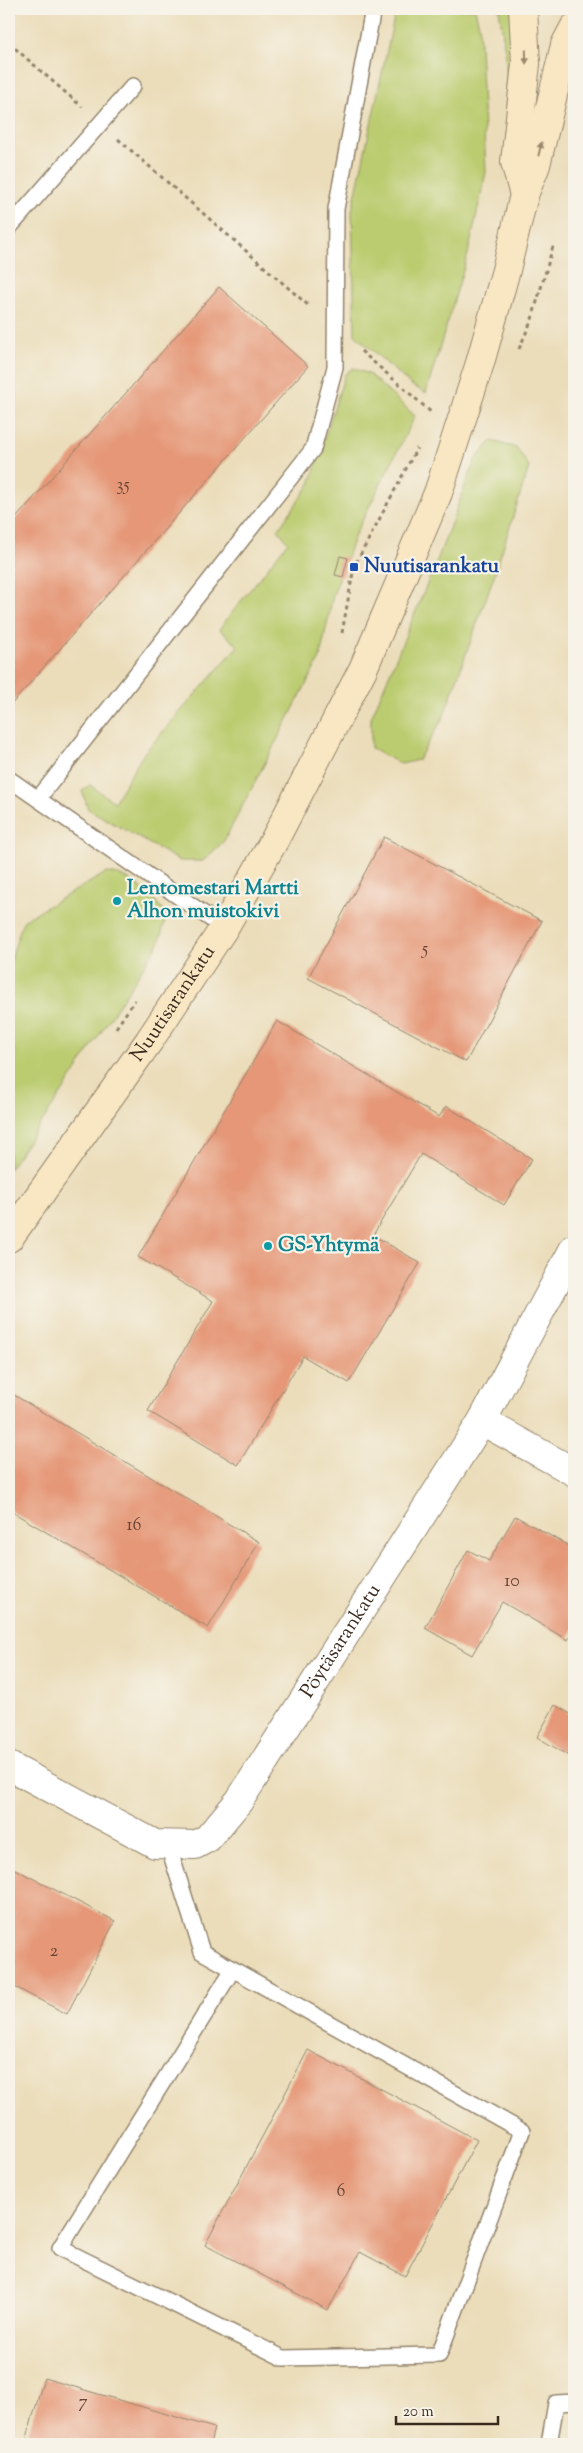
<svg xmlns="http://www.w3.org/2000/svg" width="583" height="2453" font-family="'Sorts Mill Goudy',serif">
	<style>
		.green { fill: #bbcc6f; stroke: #7b7b46 }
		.building { fill: #e59777 }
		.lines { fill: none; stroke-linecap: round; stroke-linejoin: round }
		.service-casing { stroke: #93846c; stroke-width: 18 }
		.minor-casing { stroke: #93846c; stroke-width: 30 }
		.secondary-casing { stroke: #93846c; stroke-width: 30 }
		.path { stroke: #93846c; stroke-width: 3; stroke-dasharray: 4 4; stroke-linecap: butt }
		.service { stroke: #fff; stroke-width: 15 }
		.minor { stroke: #fff; stroke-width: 28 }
		.secondary { stroke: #f9e7c3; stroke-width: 28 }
		.oneway { fill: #9a8870 }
		.transit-dot { fill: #1a4fb4; stroke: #f7f3e8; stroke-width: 2 }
		.culture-dot { fill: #0f9aa8; stroke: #f7f3e8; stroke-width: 2 }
		.labels { text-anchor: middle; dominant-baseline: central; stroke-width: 4.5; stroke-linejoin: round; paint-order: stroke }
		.number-label { font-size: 18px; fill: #664534 }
		.transit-label { font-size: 20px; font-weight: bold; fill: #164399; stroke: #f7f3e8; text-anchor: start }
		.culture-label { font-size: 20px; font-weight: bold; fill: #0d838f; stroke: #f7f3e8; text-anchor: start }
		.street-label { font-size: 20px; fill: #3b2a1e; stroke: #f7f3e8 }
	</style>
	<rect width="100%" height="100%" fill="#f7f3e8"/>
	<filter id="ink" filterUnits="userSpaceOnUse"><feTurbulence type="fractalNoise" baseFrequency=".02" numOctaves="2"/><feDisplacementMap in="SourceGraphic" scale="10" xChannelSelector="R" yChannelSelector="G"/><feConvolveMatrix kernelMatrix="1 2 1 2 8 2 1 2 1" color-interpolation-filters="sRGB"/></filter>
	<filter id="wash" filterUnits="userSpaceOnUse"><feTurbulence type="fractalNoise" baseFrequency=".0096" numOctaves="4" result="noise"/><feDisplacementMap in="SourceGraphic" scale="20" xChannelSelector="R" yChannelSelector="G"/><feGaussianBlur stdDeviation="1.12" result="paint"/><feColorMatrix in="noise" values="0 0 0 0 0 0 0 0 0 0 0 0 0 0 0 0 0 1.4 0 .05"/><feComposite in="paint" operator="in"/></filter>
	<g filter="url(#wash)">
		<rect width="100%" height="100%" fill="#ebddba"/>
		<g class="green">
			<polygon points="396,9 475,9 479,25 486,172 468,254 426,393 411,385 355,335 352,211"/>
			<polygon points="499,9 512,9 515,104 508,117 506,58"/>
			<polygon points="353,368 369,374 415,416 355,535 333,595 320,658 224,841 203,861 180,861 88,809 82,791 90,785 114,802 144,753 238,646 219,629 288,542 278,530 310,484 345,374"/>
			<polygon points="492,441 517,448 529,467 494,576 443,718 418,760 401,764 371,748 371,718 438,558 475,460"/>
			<path d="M106,873C132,874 150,895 167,914L159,943L59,1097L9,1169V965L22,924L25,919Z"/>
		</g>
		<g id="blocks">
			<g class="building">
				<polygon points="219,287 308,366 9,707 9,569 12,566 9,563 9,526"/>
				<polygon points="340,556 348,558 343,577 335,575"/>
				<polygon points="384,837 542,921 466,1062 308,978"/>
				<polygon points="277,1021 439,1117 446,1106 532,1159 504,1205 421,1154 373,1235 420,1263 349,1383 303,1356 238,1465 148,1411 213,1301 138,1257"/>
				<polygon points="14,1395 259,1542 208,1628 9,1510 9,1404"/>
				<polygon points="515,1516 574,1549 574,1628 568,1640 502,1602 472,1655 425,1628 468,1550 489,1561"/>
				<polygon points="555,1705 574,1716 574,1759 537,1737"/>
				<polygon points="9,1866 115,1921 67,2014 9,1984"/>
				<polygon points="308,2050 477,2140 405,2276 360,2252 328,2310 205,2245"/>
				<polygon points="44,2378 214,2428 210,2444 25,2444"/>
			</g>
		</g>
	</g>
	<g filter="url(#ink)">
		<use href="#blocks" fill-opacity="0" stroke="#93846c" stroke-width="1"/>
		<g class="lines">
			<defs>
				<g id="service">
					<polyline points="9,228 133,86"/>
					<polyline points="9,779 224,928"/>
					<polyline points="38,799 313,449 335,367 336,209 373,9"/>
					<polyline points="168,1845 202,1952 522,2131 439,2355 283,2358 60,2248 233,1969"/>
					<polyline points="549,2444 556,2403 574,2402"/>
				</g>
				<g id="minor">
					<polyline points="482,1421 574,1472"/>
					<path id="s1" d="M9,1766L155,1844L195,1845L208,1838L239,1801L482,1421L574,1248"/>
				</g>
				<g id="secondary">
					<polyline points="523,9 526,64 515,162 524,195"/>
					<path id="s2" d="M9,1238L149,1041L224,928L274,841L363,669L438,493L480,363L506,270L524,195L536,165L565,45L574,28"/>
				</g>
			</defs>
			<use href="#service" class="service-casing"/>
			<use href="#minor" class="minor-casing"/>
			<use href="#secondary" class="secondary-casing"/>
			<g class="path">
				<polyline points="9,43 82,107"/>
				<polyline points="118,139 309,306"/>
				<polyline points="519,349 532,319 554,243"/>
				<polyline points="361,351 432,413"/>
				<polyline points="342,633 354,567 417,448"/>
				<polyline points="116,1028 135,1000"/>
			</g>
			<use href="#service" class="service"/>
			<use href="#minor" class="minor"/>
			<use href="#secondary" class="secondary"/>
		</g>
		<defs><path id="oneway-solid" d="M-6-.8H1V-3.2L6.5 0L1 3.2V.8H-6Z" transform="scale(1.25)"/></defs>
		<g class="oneway">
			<use href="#oneway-solid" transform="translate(526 57) rotate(89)"/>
			<use href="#oneway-solid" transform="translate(540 149) rotate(-77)"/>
		</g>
	</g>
	<rect class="transit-dot" x="349" y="562" width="10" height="10" rx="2.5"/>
	<g class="culture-dot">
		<circle cx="117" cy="901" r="5"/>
		<circle cx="268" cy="1246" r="5"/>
	</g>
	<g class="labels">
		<g class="number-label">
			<text x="123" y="486">35</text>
			<text x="425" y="950">5</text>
			<text x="134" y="1526">16</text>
			<text x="512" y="1582">10</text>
			<text x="54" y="1952">2</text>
			<text x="341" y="2192">6</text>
			<text x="83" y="2403">7</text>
		</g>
		<g class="transit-label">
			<text x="364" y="567">Nuutisarankatu</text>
		</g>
		<g class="culture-label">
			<text x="127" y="889">Lentomestari Martti<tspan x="127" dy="23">Alhon muistokivi</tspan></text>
			<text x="278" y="1246">GS-Yhtymä</text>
		</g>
		<g class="street-label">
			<text stroke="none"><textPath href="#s2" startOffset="286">Nuutisarankatu</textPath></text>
			<text stroke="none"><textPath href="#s1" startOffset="458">Pöytäsarankatu</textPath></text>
		</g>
	</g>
	<rect width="583" height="2453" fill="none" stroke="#f7f3e8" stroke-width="30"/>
	<path d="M396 2416v8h102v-8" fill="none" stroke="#3b2a1e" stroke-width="2.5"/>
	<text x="403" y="2416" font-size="15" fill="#3b2a1e" stroke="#f7f3e8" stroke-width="4" paint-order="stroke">20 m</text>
</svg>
